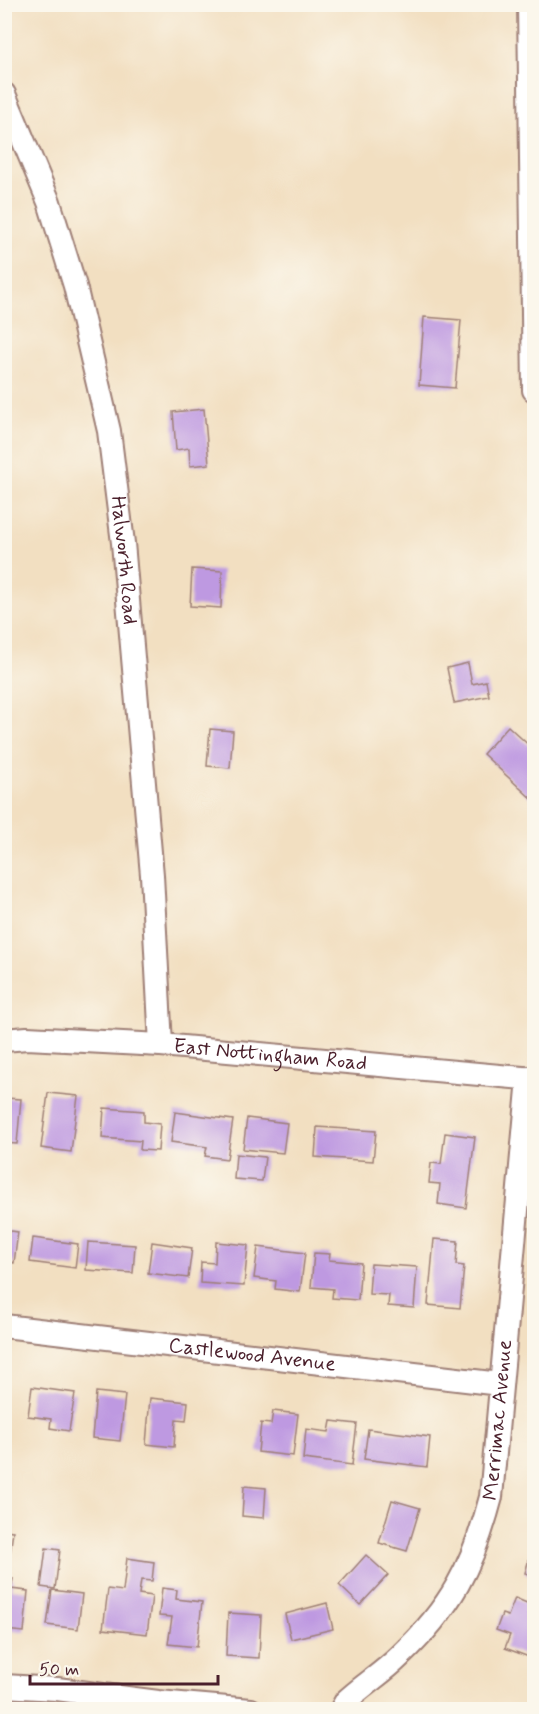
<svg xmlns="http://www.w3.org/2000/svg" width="539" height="1714" font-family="Mynerve,sans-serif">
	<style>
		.building { fill: #be99e1 }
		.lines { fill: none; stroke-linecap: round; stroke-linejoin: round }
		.street-casing { stroke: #9e7f76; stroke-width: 26 }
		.street { stroke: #fff; stroke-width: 22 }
		.labels { text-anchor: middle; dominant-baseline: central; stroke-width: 6; stroke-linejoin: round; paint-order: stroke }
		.street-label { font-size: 21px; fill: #4a1f2b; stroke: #fbf7ec }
	</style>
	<rect width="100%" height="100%" fill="#fbf7ec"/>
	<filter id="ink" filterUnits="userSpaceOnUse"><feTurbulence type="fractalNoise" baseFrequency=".0167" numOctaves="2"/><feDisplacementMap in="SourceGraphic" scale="12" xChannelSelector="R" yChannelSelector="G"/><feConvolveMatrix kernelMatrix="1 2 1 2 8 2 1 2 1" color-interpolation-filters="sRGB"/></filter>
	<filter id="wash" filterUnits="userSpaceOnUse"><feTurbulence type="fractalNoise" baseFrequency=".008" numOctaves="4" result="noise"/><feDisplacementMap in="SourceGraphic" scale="24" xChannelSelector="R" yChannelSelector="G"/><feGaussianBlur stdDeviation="1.35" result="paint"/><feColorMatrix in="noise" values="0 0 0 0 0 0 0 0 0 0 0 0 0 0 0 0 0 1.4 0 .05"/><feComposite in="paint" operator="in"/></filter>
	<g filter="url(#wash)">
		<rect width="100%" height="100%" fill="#f2dfc1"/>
		<g id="blocks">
			<g class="building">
				<polygon points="424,317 461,320 455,388 419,385"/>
				<polygon points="204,409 209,464 190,466 189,448 176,450 173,412"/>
				<polygon points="192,569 222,571 221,608 190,606"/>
				<polygon points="468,663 472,684 486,681 489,696 454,703 447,668"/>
				<polygon points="508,726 534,750 534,801 483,754"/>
				<polygon points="210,729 233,731 230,768 207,766"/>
				<polygon points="48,1093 78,1096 71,1152 41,1148"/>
				<polygon points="4,1098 21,1099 17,1144 4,1143"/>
				<polygon points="104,1108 144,1111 144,1122 160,1124 158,1151 140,1150 141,1141 102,1138"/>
				<polygon points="175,1112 233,1120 227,1159 205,1156 207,1147 171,1142"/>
				<polygon points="247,1118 287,1123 283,1153 243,1149"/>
				<polygon points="317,1127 376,1131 373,1161 315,1157"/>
				<polygon points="445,1133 475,1137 466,1208 438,1204 440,1184 429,1183 431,1163 441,1164"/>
				<polygon points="236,1154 265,1157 262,1181 234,1179"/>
				<polygon points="4,1230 18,1232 14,1263 4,1262"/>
				<polygon points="33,1238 78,1244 75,1268 30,1262"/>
				<polygon points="434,1239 458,1241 456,1265 464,1266 460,1308 428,1305"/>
				<polygon points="88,1242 135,1245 133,1273 86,1270"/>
				<polygon points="152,1242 192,1248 188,1278 148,1273"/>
				<polygon points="216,1242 248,1245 244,1286 200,1283 201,1262 215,1263"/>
				<polygon points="258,1247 305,1253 300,1292 275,1289 276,1281 254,1278"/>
				<polygon points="314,1253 330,1254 329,1260 361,1263 358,1300 332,1298 333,1289 311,1287"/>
				<polygon points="371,1264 417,1267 414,1308 388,1306 389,1295 369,1294"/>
				<polygon points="32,1387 75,1393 69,1431 50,1428 51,1419 28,1416"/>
				<polygon points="96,1392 125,1395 120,1441 92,1438"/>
				<polygon points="150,1398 188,1402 186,1421 176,1420 174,1447 146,1444"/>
				<polygon points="273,1411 298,1414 293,1456 258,1452 261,1423 271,1424"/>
				<polygon points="331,1421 357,1424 352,1465 303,1459 306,1429 329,1432"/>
				<polygon points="368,1429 430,1437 427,1467 364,1459"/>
				<polygon points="244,1486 266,1488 264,1518 242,1516"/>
				<polygon points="392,1500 420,1508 407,1551 379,1543"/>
				<polygon points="4,1530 13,1531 10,1554 4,1554"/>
				<polygon points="534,1541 534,1576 525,1573"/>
				<polygon points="46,1548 60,1550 55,1589 41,1587"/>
				<polygon points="366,1555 388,1575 360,1605 339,1585"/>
				<polygon points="127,1558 154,1562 152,1581 141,1580 139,1594 152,1596 147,1634 103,1629 108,1589 123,1591"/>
				<polygon points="4,1578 13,1579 11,1589 28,1591 24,1632 4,1630"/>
				<polygon points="162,1588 177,1590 176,1599 202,1602 197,1647 168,1644 172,1617 159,1616"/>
				<polygon points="52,1590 82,1594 78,1629 47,1625"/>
				<polygon points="515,1598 534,1606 534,1647 533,1647 529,1657 505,1648 510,1635 496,1630 502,1614 508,1616"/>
				<polygon points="327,1603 333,1629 291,1639 285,1614"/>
				<polygon points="228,1613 261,1615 259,1658 226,1656"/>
			</g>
		</g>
	</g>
	<g filter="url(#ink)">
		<use href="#blocks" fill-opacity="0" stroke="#9e7f76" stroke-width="1.5"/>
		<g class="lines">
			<defs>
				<g id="street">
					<polyline points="529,4 534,390"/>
					<path id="s1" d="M4,94L49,202L75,286L109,431L123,543L152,875L161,1045"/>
					<path id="s2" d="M4,1040L27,1038L161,1045L534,1079"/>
					<path id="s3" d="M4,1326L500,1384"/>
					<polyline points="4,1686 57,1689 158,1702 251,1710"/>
					<path id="s4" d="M341,1710L346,1701C363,1685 383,1673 399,1657C451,1608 473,1566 491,1497L529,1078"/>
				</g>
			</defs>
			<use href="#street" class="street-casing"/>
			<use href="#street" class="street"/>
		</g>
	</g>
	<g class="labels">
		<g class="street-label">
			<text stroke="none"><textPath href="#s1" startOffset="484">Halworth Road</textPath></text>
			<text stroke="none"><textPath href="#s2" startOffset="267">East Nottingham Road</textPath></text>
			<text stroke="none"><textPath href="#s3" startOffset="250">Castlewood Avenue</textPath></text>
			<text stroke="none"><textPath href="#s4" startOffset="344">Merrimac Avenue</textPath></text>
		</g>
	</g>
	<rect width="539" height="1714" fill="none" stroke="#fbf7ec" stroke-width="24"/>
	<path d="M30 1675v9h188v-9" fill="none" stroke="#4a1f2b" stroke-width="3"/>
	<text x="39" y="1675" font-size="18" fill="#4a1f2b" stroke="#fbf7ec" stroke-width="4.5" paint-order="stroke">50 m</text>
</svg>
